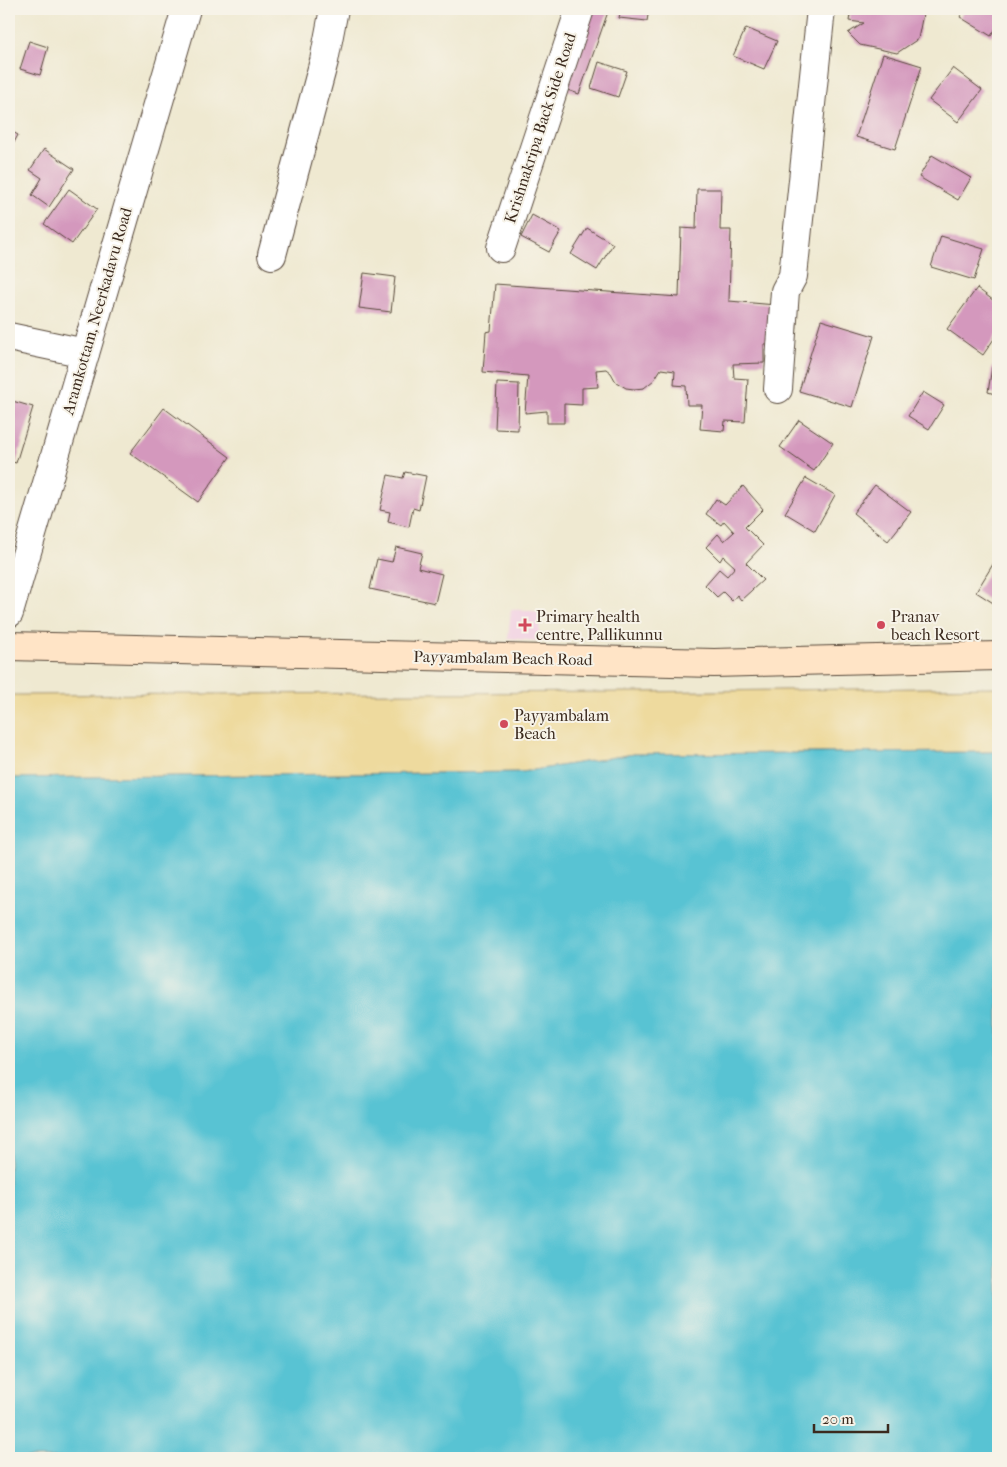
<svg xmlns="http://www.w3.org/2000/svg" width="1007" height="1467" font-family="'IM FELL French Canon',serif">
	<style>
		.built { fill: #f2cfe2 }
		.sand { fill: #eeda9e; stroke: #94825e }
		.water { fill: #58c3d3; stroke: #4a7678 }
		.building { fill: #d498bd }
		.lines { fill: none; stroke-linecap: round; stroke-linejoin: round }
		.minor-casing { stroke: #564739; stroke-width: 30 }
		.tertiary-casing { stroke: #564739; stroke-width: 30 }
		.secondary-casing { stroke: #564739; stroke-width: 30 }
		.minor { stroke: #fff; stroke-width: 28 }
		.tertiary { stroke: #fff; stroke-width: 28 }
		.secondary { stroke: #ffe4c6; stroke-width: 28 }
		.poi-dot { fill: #d1495b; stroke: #f7f3e8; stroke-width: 2 }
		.labels { text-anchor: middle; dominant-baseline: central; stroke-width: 4; stroke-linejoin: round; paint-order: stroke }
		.street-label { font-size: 16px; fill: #3b2a1e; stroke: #f7f3e8 }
		.poi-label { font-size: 16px; fill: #3b2a1e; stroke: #f7f3e8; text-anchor: start }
	</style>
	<rect width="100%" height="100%" fill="#f7f3e8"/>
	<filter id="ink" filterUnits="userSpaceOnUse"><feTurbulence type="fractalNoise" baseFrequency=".02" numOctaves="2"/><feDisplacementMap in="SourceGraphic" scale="10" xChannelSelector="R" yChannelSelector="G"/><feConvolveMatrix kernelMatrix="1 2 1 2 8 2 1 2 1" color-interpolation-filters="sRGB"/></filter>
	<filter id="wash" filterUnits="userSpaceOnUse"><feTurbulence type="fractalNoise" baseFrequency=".0096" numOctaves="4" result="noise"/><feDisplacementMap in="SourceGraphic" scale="20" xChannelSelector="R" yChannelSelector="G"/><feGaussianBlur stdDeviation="1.12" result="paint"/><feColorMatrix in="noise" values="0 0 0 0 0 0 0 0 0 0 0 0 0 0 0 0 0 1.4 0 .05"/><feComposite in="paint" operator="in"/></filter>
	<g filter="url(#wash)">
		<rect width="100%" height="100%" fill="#efe9d1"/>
		<polygon class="built" points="511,609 541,612 538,641 508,638"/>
		<polygon class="sand" points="998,687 998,752 634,754 522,772 9,778 9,695 639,692"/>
		<polygon class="water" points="998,752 998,1458 9,1458 9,778 522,772 634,754"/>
		<g id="blocks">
			<g class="building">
				<polygon points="573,9 609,9 579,94 547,83"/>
				<polygon points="621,9 649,9 647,21 619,18"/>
				<polygon points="851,9 924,9 918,39 897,53 860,45 848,33 864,23 849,21"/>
				<polygon points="965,9 998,9 998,25 991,36 960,17"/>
				<polygon points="746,28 777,41 764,69 733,56"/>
				<polygon points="29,41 48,47 40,75 20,69"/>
				<polygon points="883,54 922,66 895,149 856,137"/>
				<polygon points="599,62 627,71 618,97 591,88"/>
				<polygon points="953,68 982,90 958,122 929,100"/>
				<polygon points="9,130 18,135 9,152"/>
				<polygon points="44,149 74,169 49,207 32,195 42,178 30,170"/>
				<polygon points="932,155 971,178 958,200 919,177"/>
				<polygon points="69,189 97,209 72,244 44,224"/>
				<polygon points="697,189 721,189 720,230 731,230 729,301 776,305 773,344 764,344 764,363 733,364 734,378 748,379 745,422 725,421 724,431 700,429 702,405 687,405 686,386 674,385 675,371 661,369 654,380 644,388 634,389 626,388 616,382 611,373 606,369 596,370 598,387 582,388 582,405 564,404 564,423 547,423 547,411 525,413 528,376 483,372 486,332 491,331 495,284 679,297 681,228 696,229"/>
				<polygon points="532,215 561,231 549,252 521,237"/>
				<polygon points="587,228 613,244 597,270 571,254"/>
				<polygon points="941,236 984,249 974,280 931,267"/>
				<polygon points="364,273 395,277 391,312 359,308"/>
				<polygon points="977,288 998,304 998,333 983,355 947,329"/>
				<polygon points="821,320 874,336 852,407 799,391"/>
				<polygon points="992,367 998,368 998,395 988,392"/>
				<polygon points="497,383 519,384 518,430 495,429"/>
				<polygon points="923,392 944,405 929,429 908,416"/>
				<polygon points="9,400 33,407 16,463 9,461"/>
				<polygon points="164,408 230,457 198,502 130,453"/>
				<polygon points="799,420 833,443 814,471 780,447"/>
				<polygon points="405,472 426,476 419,510 413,508 409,527 388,522 390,512 380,510 388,475 403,478"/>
				<polygon points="806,478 835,495 815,531 785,513"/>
				<polygon points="875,485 911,512 888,541 853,513"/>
				<polygon points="743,486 763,509 745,527 763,545 746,563 763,580 741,600 737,595 732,601 723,592 717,597 705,585 719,569 727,576 735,567 723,556 720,561 706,547 718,534 724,541 734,532 724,521 721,525 706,514 716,499 725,505"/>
				<polygon points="396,547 422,553 418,568 442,574 435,603 370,589 377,559 392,562"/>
				<polygon points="998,556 998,606 976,592"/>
			</g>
		</g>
	</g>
	<g filter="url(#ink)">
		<use href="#blocks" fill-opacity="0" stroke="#564739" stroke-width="1"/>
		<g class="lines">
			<defs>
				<g id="minor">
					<polyline points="501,248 580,9"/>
					<polyline points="272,255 324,61 334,9"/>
					<polyline points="9,337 85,353"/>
					<polyline points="778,389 785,291 793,276 821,9"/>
				</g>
				<polyline id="tertiary" points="9,613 186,9"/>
				<polyline id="secondary" points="9,646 714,663 998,656"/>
			</defs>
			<use href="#minor" class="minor-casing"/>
			<use href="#tertiary" class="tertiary-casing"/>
			<use href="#secondary" class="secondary-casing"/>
			<use href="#minor" class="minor"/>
			<use href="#tertiary" class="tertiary"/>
			<use href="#secondary" class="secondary"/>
		</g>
	</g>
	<g class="poi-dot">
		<path d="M522.5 617.5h5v5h5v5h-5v5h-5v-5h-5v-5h5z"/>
		<circle cx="881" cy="625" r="5"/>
		<circle cx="504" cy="724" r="5"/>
	</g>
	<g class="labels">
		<g class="street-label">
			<text transform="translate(540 128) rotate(-72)">Krishnakripa Back Side Road</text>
			<text transform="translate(97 311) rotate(-74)">Aramkottam, Neerkadavu Road</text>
			<text transform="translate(503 658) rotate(1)">Payyambalam Beach Road</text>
		</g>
		<g class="poi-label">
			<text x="536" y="616">Primary health<tspan x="536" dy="18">centre, Pallikunnu</tspan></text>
			<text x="891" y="616">Pranav<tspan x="891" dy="18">beach Resort</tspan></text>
			<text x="514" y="715">Payyambalam<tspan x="514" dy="18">Beach</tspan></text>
		</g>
	</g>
	<rect width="1007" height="1467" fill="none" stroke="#f7f3e8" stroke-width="30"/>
	<path d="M814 1424v8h74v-8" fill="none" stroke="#3b2a1e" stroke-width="2.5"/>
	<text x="822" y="1424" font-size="15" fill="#3b2a1e" stroke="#f7f3e8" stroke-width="4" paint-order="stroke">20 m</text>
</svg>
